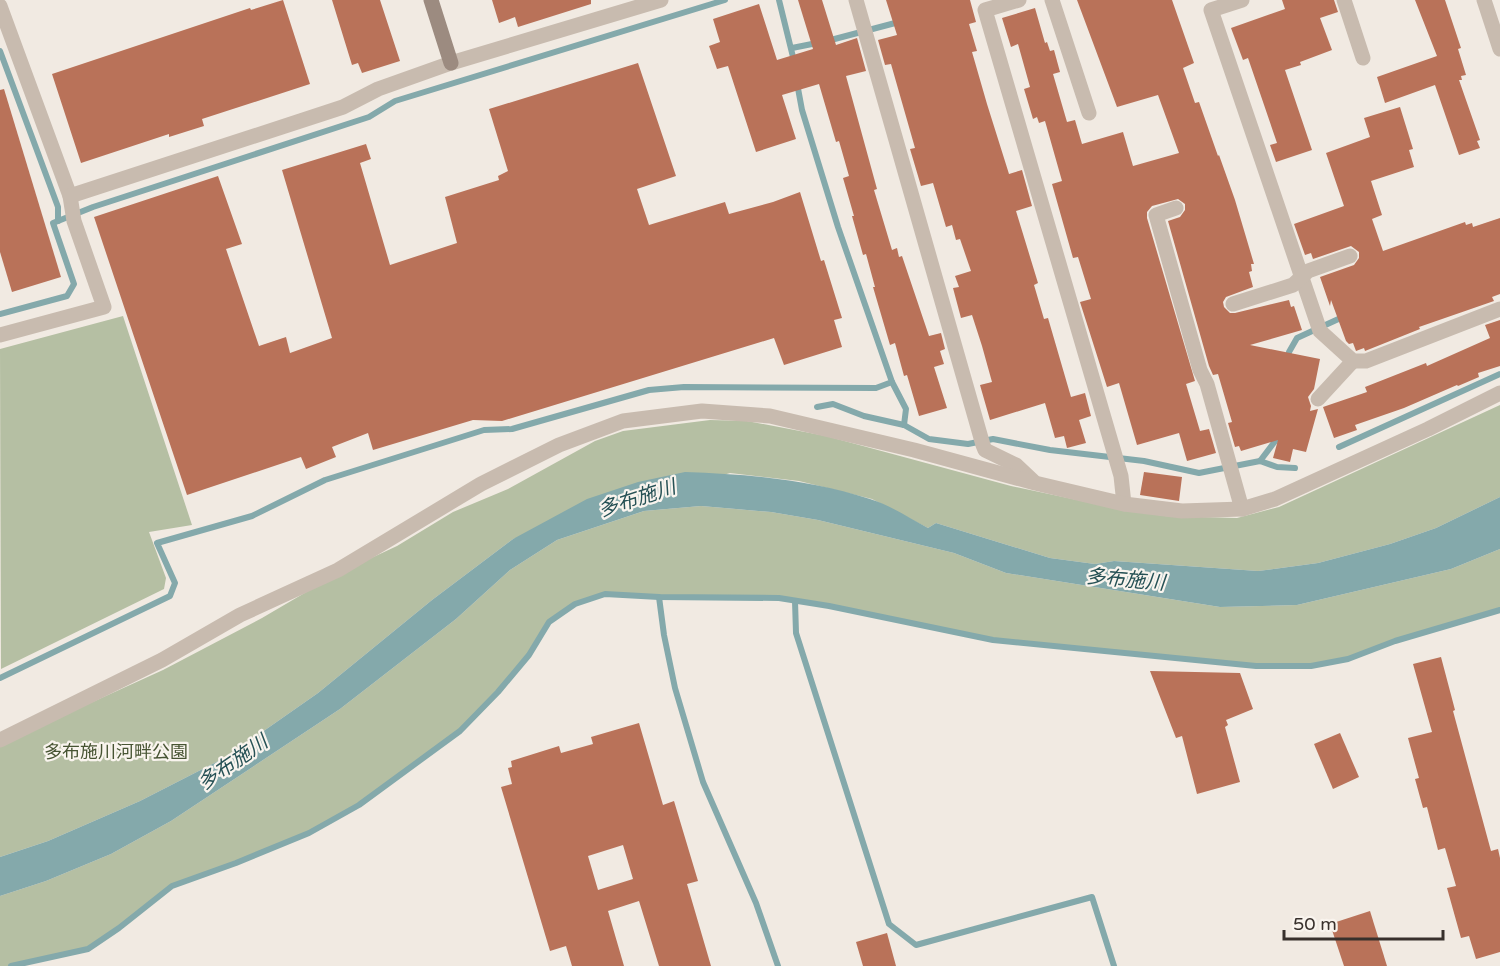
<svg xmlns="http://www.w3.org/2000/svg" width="1500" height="966" font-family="'Varela Round','Noto Sans JP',sans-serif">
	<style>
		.green { fill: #b5bfa3 }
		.water { fill: #84a9ab }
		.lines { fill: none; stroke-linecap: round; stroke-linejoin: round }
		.stream { stroke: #84a9ab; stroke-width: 6 }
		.building { fill: #b97259; fill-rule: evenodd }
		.street { stroke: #c8bbaf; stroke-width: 15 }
		.secondary { stroke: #9c8b80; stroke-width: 15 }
		.labels { text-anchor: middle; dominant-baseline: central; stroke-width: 4.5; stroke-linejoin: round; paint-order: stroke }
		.park-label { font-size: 18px; fill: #475433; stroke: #f9f4ee }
		.water-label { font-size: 20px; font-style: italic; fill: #265155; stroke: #f9f4ee }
	</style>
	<rect width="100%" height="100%" fill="#f1eae2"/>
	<g class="green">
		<polygon points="123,316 192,525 149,532 166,578 164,589 1,669 0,349"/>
		<polygon points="1500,405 1500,497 1436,528 1390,544 1318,563 1258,571 1114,561 1095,564 1050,558 936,523 928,528 872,499 799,481 730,473 513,539 432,600 318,693 228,756 140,801 48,841 0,857 0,744 163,670 262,618 337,574 397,546 453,512 508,489 595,441 623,431 710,420 747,421 826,436 1011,486 1101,505 1164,516 1237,518 1279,507"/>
		<polygon points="701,506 771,512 818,520 954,553 1006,573 1220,607 1297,605 1451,569 1500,549 1500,610 1395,641 1348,659 1311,666 1256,666 993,640 829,606 779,598 659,597 605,594 575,604 549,622 529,655 498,692 460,731 359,805 309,833 236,863 172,886 119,928 88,949 11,966 0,966 0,896 46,881 111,854 171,821 340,709 456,619 510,570 557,540 644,511"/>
	</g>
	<path class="water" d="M685,472C748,474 810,480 870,499C890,505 909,518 928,528L936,523L1050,558L1095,564L1114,561L1258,571L1318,563L1390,544L1436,528L1500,497V549L1451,569L1297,605L1220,607L1006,573L954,553L818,520L771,512L701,506L644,511L557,540L510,570L456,619L340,709L171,821L111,854L46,881L0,896V857L48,841L140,801L228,756L318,693L432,600L513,539L587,499L638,482Z"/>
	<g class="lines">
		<g class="stream">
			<polyline points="779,0 794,61"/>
			<polyline points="827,41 899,22"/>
			<polyline points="792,48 817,43"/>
			<polyline points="0,51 58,207 58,221"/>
			<polyline points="0,314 67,296 74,284 53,223 93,207 369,117 395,101 725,0"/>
			<polyline points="1288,360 1289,352 1297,338 1345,316"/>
			<polyline points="892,382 906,409 904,425"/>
			<polyline points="817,407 833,404 864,416 904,425 929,439 968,444 993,439 1050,450 1144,461 1199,473 1260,461 1277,467 1295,468"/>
			<polyline points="1339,447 1500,374"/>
			<polyline points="1260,461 1279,436"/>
			<polyline points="659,597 664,635 675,688 703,782 756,903 778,966"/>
			<polyline points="795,601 796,633 889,924 916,945 1092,897 1114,966"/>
			<polyline points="0,678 170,596 175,583 157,543 252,516 325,480 484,430 512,429 649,390 684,387 876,388 892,382 838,227 802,110 797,83"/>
			<polyline points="11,966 88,949 119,928 172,886 236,863 309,833 359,805 460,731 498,692 529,655 549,622 575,604 605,594 659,597 779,598 829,606 993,640 1256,666 1311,666 1348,659 1395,641 1500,610"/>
		</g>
	</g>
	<g class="building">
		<polygon points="283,0 310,84 202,119 204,126 169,137 169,134 81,163 52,74 250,8 251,10"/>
		<polygon points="332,0 380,0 400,61 362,73 358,63 352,65"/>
		<polygon points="492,0 591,0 591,4 518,27 515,17 499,23"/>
		<polygon points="798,0 822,0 836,45 857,38 866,71 846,76 877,189 874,190 892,250 897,248 899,257 902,256 929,336 941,333 945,349 940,351 944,364 934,367 947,408 919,416 907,375 904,376 895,343 890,345 873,287 875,287 866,254 863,255 852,216 854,216 843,178 849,176 839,141 836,142 819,84 782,95 796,139 756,152 728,66 717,69 709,46 720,42 713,19 759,4 777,60 813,49"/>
		<polygon points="886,0 970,0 976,22 969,24 977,51 972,52 987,104 1009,174 1022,170 1032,206 1016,211 1038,283 1034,285 1044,319 1048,318 1071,397 1085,393 1091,416 1079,420 1086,443 1067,448 1064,436 1055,438 1045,403 990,420 980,385 992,382 982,346 972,315 961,318 953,288 959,287 955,276 971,271 960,239 956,240 952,225 946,227 933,183 921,186 910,149 915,148 891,64 885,65 878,40 897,35"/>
		<polygon points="1077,0 1172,0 1194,63 1183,68 1195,103 1199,102 1218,156 1219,155 1235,200 1254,264 1251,264 1252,271 1249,272 1253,287 1226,297 1223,302 1224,307 1230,313 1235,313 1289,300 1291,307 1294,306 1302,330 1250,345 1320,359 1314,389 1308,397 1311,406 1310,411 1318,409 1306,452 1293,449 1290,462 1273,458 1278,440 1241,451 1239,446 1235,447 1228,423 1232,422 1218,374 1213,375 1209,366 1168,221 1180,217 1185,210 1185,204 1178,199 1152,206 1147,212 1147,218 1195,381 1186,384 1200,431 1209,429 1216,453 1187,461 1179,433 1137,445 1119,383 1107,387 1080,302 1091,299 1078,257 1073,258 1052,184 1062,181 1045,121 1039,123 1037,117 1033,119 1024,89 1030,87 1018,44 1011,47 1002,18 1035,8 1045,43 1047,42 1050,51 1054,50 1060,72 1053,74 1067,122 1075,120 1082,144 1123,132 1133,166 1179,153 1158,95 1117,107"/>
		<polygon points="1282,0 1334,0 1338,12 1320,18 1332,50 1300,62 1301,65 1285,70 1312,150 1276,162 1270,145 1277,143 1248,58 1243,60 1231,28 1285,9"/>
		<polygon points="1415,0 1445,0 1461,48 1458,49 1466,75 1461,76 1462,80 1459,80 1480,140 1477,141 1480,148 1459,155 1435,85 1385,103 1377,77 1437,56"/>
		<polygon points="638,63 676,176 637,189 649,225 725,202 729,214 773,202 800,192 821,261 824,260 842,318 834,320 842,347 784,365 774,338 502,421 473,420 373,450 368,433 332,447 336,457 306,469 301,457 187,495 94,217 218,176 242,244 226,249 259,346 286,337 290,353 332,338 282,170 366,144 371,159 360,163 390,265 457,243 445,197 499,180 498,176 508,171 489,109"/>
		<polygon points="4,89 61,277 12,292 0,252 0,90"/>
		<polygon points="1400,107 1413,149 1409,150 1414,167 1371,181 1382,215 1372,219 1383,251 1465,222 1466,225 1472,223 1473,227 1500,218 1500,294 1492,297 1494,301 1419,327 1420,329 1365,351 1364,348 1356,351 1353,343 1349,344 1346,341 1331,300 1330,306 1320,277 1354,265 1359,258 1359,252 1351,246 1313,259 1311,253 1305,255 1294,224 1344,206 1326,153 1370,137 1364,118"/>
		<polygon points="1500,320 1500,366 1478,373 1479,377 1458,386 1457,385 1404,408 1355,425 1357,430 1334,438 1323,407 1367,392 1365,387 1426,363 1427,366 1490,338 1485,325"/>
		<polygon points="1144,472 1182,477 1179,501 1140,495"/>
		<polygon points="1441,657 1455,710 1453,711 1491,851 1498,849 1500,858 1500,952 1476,959 1469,936 1461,938 1447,888 1456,886 1445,848 1438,850 1427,807 1423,808 1415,779 1419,778 1408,738 1432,732 1413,664"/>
		<polygon points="1150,671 1240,673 1253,709 1226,720 1228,725 1225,727 1240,782 1197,794 1182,736 1176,738"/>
		<path d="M639,723L663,805L674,801L698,881L687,884L711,966H659L639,901L608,911L624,966H572L566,946L550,951L501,787L512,784L508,768L512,767L511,761L559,746L561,753L593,744L591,737ZM623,845L633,879L598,890L588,856Z"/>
		<polygon points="1340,733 1359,777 1333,789 1314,744"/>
		<polygon points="1370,911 1387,966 1344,966 1330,924"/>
		<polygon points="887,933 896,966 863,966 856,942"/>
	</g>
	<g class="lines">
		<g class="street">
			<polyline points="856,0 983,445 985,450 1016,465 1033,481"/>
			<polyline points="1019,0 985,10 1121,476 1124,504"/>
			<polyline points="1052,0 1089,113"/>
			<polyline points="1242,0 1211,10 1320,331 1353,361 1366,361 1500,309"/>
			<polyline points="1344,0 1363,58"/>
			<polyline points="1484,0 1500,49"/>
			<polyline points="0,6 70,196 74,221 104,307 0,335"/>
			<polyline points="70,196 343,107 378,89 451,63 661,0"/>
			<polyline points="1176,208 1156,215 1200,370 1207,384 1242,509"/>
			<polyline points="1233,304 1293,285 1308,271 1350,256"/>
			<polyline points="1318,399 1353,361"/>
			<polyline points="0,740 162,660 240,615 338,570 481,484 559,445 623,421 702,411 770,416 914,450 1035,483 1124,504 1182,511 1242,509 1275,499 1428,429 1500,393"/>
		</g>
		<polyline class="secondary" points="431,0 451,63"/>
	</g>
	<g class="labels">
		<g class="park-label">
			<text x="116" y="752">多布施川河畔公園</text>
		</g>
		<g class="water-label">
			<text transform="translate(637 499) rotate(-18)">多布施川</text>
			<text transform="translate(1125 580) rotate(5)">多布施川</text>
			<text transform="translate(233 763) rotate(-35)">多布施川</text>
		</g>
	</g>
	<path d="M1284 930v9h159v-9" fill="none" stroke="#38302c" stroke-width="3"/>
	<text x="1293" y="930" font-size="18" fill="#38302c" stroke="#f9f4ee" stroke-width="4.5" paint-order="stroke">50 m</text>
</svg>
